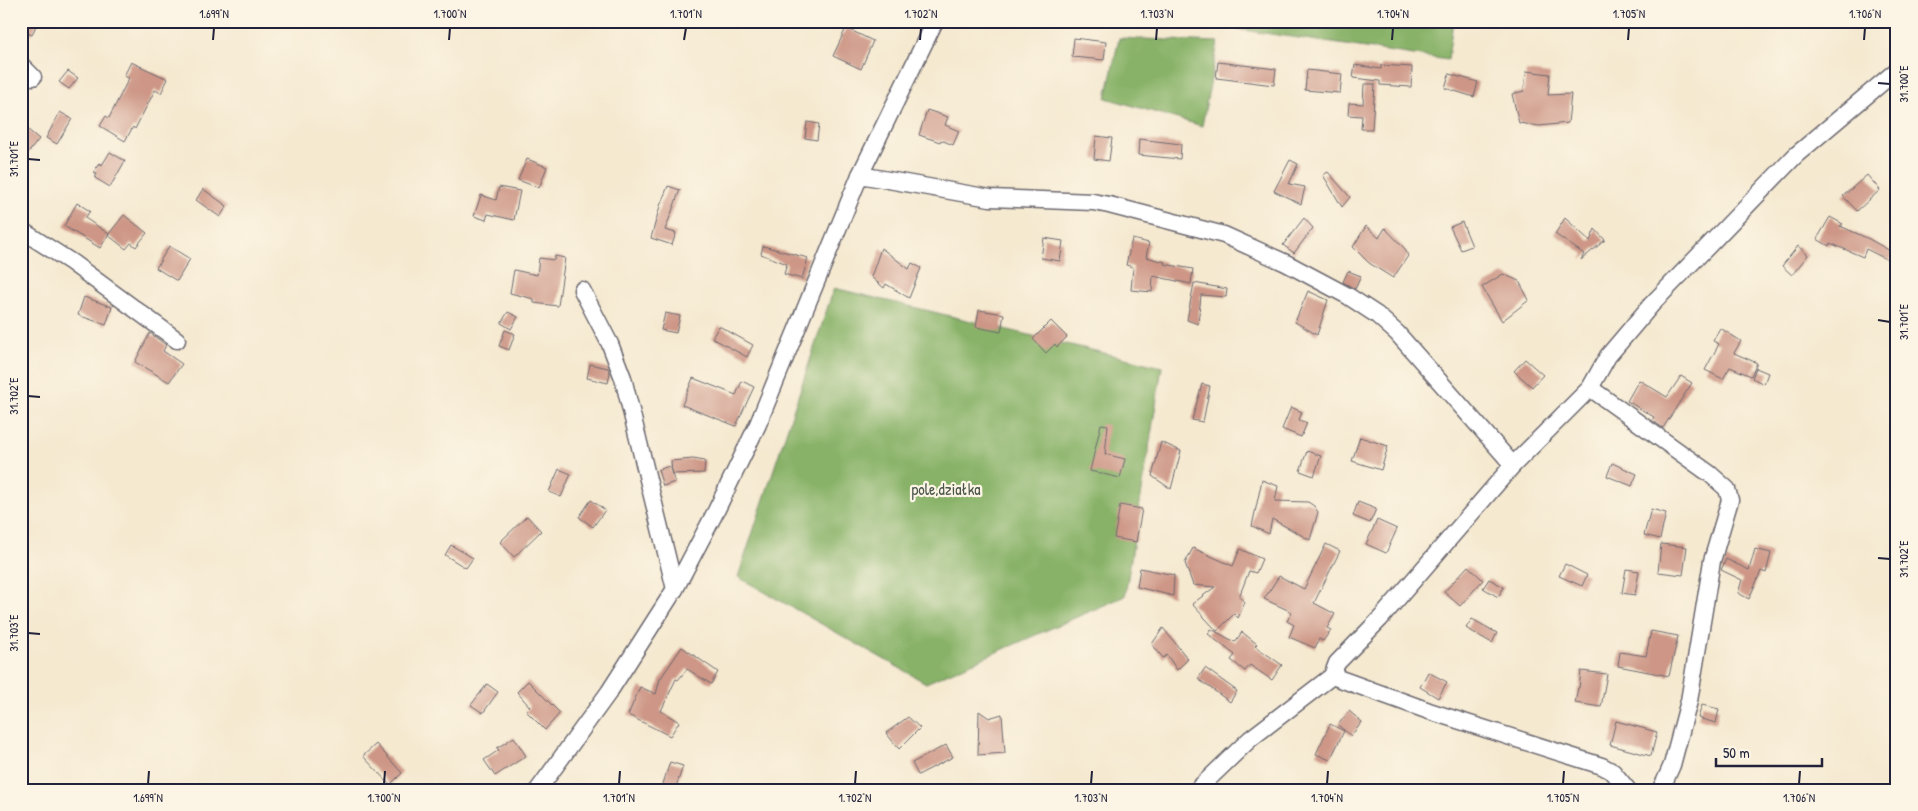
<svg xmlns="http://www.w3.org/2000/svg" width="1918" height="811" font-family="'Patrick Hand',sans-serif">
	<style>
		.forest { fill: #88b268; stroke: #556a52 }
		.building { fill: #cd9686 }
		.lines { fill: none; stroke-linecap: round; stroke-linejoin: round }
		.minor-casing { stroke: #6c686f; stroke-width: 19 }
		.minor { stroke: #fff; stroke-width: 16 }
		.ticks { fill: none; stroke: #22223b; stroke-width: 2 }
		.labels { text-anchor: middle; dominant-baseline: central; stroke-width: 4.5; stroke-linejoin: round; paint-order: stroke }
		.park-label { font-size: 16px; fill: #4b564d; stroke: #fcf5e5 }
		.neatline { fill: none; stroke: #22223b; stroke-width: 2 }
		.ticks-label { font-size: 12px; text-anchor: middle; fill: #22223b }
	</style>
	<rect width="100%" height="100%" fill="#fcf5e5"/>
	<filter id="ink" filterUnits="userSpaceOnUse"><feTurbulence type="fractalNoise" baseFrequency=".02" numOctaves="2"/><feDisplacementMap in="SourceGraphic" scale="10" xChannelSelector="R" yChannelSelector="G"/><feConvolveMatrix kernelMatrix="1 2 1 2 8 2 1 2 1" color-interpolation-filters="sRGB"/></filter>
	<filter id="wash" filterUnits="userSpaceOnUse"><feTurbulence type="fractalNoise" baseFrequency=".0096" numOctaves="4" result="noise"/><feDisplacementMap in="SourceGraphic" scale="20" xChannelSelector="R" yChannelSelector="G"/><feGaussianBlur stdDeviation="1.12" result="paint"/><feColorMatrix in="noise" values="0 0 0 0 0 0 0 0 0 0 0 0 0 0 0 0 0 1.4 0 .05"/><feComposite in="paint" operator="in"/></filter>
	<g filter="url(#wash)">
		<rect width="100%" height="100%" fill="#f5e9d0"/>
		<g class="forest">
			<polygon points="1182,21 1453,21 1448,60"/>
			<polygon points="1119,38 1218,42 1202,126 1106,98"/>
			<polygon points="834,288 1162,367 1125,596 926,683 738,577"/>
		</g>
		<g id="blocks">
			<g class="building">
				<polygon points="21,21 38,21 32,35 21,30"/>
				<polygon points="846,28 873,41 861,69 833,56"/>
				<polygon points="1074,38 1106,42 1104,60 1072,57"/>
				<polygon points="131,62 168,79 161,93 155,90 135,129 133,127 125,141 100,126 106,116 109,118 129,78 124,76"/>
				<polygon points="1218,62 1276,69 1274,85 1216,78"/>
				<polygon points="1355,65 1381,69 1381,65 1412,67 1411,87 1380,85 1380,81 1353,78"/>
				<polygon points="1307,70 1342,74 1340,93 1305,90"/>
				<polygon points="68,71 78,78 69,89 59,82"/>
				<polygon points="1526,71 1550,74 1548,95 1571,94 1568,123 1539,126 1519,123 1512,94 1524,91"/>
				<polygon points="1449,74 1478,82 1474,97 1445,88"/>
				<polygon points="1364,84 1375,84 1372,129 1361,129 1362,116 1348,115 1349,103 1363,104"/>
				<polygon points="927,110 948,117 945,125 959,131 953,145 941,140 940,142 919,135"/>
				<polygon points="60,112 72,119 57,144 46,138"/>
				<polygon points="807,122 819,124 817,140 805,138"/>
				<polygon points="21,124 39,139 21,162"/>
				<polygon points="1096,136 1112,138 1109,161 1094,159"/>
				<polygon points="1139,139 1181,144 1180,159 1138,155"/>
				<polygon points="110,152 125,161 110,187 95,178 97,174 94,172 99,163 102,165"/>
				<polygon points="527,159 547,167 539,188 518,180"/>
				<polygon points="1290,160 1298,164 1289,184 1305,187 1301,204 1274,191"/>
				<polygon points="1328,172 1350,197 1342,207 1323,175"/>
				<polygon points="1867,175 1880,190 1857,211 1843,196"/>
				<polygon points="668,186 680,190 665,230 676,233 672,245 651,238 660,206"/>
				<polygon points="499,187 520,191 514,220 488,214 486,220 474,216 481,195 496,200"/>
				<polygon points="203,189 227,206 220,217 196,200"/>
				<polygon points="77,203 90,211 85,218 109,234 100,248 64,226"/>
				<polygon points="124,215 147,233 136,247 131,243 126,249 108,235"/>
				<polygon points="1830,217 1843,224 1840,226 1869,239 1894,253 1890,261 1866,249 1863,257 1830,243 1829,246 1817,239"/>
				<polygon points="1304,218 1313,228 1294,253 1283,245"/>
				<polygon points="1565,218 1590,241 1595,229 1605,240 1581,260 1584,254 1555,234"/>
				<polygon points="1462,222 1472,246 1461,250 1450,227"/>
				<polygon points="1366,226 1379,238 1385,228 1405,249 1408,256 1393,278 1369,263 1353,247"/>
				<polygon points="1044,238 1063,241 1060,261 1041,258"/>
				<polygon points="1132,239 1149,243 1146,257 1165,262 1164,264 1193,269 1191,284 1153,276 1152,292 1131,290 1133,267 1126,265"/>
				<polygon points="169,246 190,259 177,281 156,268"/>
				<polygon points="763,246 808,258 802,279 784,274 787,264 761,254"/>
				<polygon points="1798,246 1808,255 1792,275 1782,266"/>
				<polygon points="881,248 909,269 912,263 921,268 909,298 886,284 884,288 871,277"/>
				<polygon points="555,256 565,258 558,306 534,303 534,299 510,293 514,270 537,275 539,258 554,260"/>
				<polygon points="1348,271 1361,276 1355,289 1343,282"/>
				<polygon points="1503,274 1519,281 1529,300 1502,321 1482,287"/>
				<polygon points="1194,283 1227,289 1226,297 1201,295 1198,324 1187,320"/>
				<polygon points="1308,291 1328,300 1317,335 1295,322"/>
				<polygon points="84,297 112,307 106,325 78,315"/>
				<polygon points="979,310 1004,314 1001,332 976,327"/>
				<polygon points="508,312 518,317 511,329 501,323"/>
				<polygon points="665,313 680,316 676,333 661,330"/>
				<polygon points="1051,321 1067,337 1057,347 1055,344 1046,353 1033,339"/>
				<polygon points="719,326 753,345 747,357 712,338"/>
				<polygon points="1720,328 1741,341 1734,353 1757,363 1751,376 1730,367 1723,379 1705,370 1719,344 1713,341"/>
				<polygon points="505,330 515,334 509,350 499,346"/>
				<polygon points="150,333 166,345 163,351 182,364 169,382 135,362"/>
				<polygon points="1525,359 1543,375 1532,387 1514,371"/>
				<polygon points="590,364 608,368 610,373 608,383 587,378"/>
				<polygon points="1756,368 1768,373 1764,384 1752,378"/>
				<polygon points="1681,376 1692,383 1663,428 1652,420 1654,417 1627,401 1639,380 1667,397"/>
				<polygon points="693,378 736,395 742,381 754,387 736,426 682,405"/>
				<polygon points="1202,384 1210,386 1203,422 1192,420"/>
				<polygon points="1291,407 1302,412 1299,420 1307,423 1301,437 1282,429"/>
				<polygon points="1101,424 1108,425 1105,454 1125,459 1120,478 1090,471"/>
				<polygon points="1360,437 1388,446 1381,470 1352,461"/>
				<polygon points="1161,442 1181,451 1171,489 1152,476"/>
				<polygon points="1307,451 1321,456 1314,476 1300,471"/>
				<polygon points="693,459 705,461 704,473 672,474 671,461"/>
				<polygon points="1612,463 1637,474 1632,486 1607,476"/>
				<polygon points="669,466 675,482 663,486 658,470"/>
				<polygon points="559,469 571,474 561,497 549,492"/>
				<polygon points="1262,480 1278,486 1275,501 1308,502 1314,506 1318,512 1310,540 1272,519 1269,534 1252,526"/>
				<polygon points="591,500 605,510 593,527 579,517"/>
				<polygon points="1358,502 1376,509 1370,523 1353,516"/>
				<polygon points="1120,505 1142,509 1136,542 1114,538"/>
				<polygon points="1651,509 1666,513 1660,539 1644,535"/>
				<polygon points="527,516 541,531 514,557 500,542"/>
				<polygon points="1377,520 1397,529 1386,553 1366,544"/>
				<polygon points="1326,544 1340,551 1314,603 1335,614 1327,628 1331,630 1323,641 1319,639 1315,648 1289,637 1294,625 1287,621 1292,612 1264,599 1279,576 1304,589"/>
				<polygon points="1661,544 1687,547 1683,575 1658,572"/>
				<polygon points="451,545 473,558 466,568 445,555"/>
				<polygon points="1193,548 1233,566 1240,549 1262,559 1256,573 1249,571 1239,597 1245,602 1238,618 1234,614 1217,631 1192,604 1215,587 1193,585 1185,563"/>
				<polygon points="1755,549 1771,553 1766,573 1761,571 1749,599 1738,593 1742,580 1721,570 1726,559 1749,570"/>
				<polygon points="1565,564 1587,575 1582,586 1559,576"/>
				<polygon points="1468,566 1483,580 1460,606 1444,592"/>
				<polygon points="1140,568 1174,575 1173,596 1137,587"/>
				<polygon points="1626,569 1639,571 1635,595 1622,593"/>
				<polygon points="1489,579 1504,587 1498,597 1483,588"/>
				<polygon points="1472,619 1497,633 1492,643 1466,628"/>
				<polygon points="1163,628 1188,659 1177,670 1167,655 1163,658 1152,644"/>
				<polygon points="1211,629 1235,642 1242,632 1257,644 1255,646 1282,665 1272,680 1250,665 1245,671 1231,660 1235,655 1208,634"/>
				<polygon points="1651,631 1678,636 1669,676 1618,666 1620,652 1646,656"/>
				<polygon points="682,647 718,672 711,684 687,669 678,680 676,679 661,711 679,722 670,736 628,715 640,687 656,694 660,679"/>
				<polygon points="1205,668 1237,691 1230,702 1198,679"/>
				<polygon points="1581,671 1607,674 1601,707 1575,703 1578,688 1579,688"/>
				<polygon points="1428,672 1447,682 1438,698 1420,687"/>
				<polygon points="528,681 560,713 545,730 526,711 530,707 517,692"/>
				<polygon points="487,684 498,692 483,713 471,705"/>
				<polygon points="1702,705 1719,709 1716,723 1698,718"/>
				<polygon points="979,711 989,718 1002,714 1005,753 978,755"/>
				<polygon points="1349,711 1362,722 1351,736 1338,725"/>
				<polygon points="908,717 920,728 899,749 886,733"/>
				<polygon points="1616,721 1657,732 1651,756 1610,745"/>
				<polygon points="1330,724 1344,731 1330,760 1316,754"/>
				<polygon points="514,737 526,756 495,776 484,760 499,750 497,748"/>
				<polygon points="376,744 402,773 390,785 363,756"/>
				<polygon points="946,745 953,757 918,775 912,763"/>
				<polygon points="670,762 683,766 675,790 661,790"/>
			</g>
		</g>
	</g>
	<g filter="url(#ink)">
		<use href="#blocks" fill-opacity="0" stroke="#6c686f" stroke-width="1"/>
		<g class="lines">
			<defs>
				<g id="minor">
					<polyline points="21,65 33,77"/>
					<polyline points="860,175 990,198 1093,202 1109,205 1224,235 1286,263 1348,296 1377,315 1397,333 1513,465"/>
					<polyline points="21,230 71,262 177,340"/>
					<polyline points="582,290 610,344 623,378 675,589"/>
					<polyline points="1590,388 1710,474 1727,489 1730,500 1712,561 1689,701 1672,765 1664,783 1660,790"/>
					<polyline points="1332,676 1429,711 1602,766 1613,772 1628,790"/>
					<polyline points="538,790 609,692 675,589 716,511 758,424 860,175 935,21"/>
					<polyline points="1197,790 1250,739 1332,676 1337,663 1380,619 1513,465 1590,388 1608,356 1652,304 1796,155 1897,70"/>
				</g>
			</defs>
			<use href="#minor" class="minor-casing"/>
			<use href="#minor" class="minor"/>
		</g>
	</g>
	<path class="ticks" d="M213,40L214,28M449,40L450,28M684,40L686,28M920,40L921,28M1156,40L1157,28M1392,40L1393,28M1628,40L1629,28M1864,40L1865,28M1878,83L1890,84M28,159L40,160M1878,320L1890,322M28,396L40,397M1878,558L1890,559M28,633L40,634M148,784L149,771M384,784L385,771M619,784L620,771M855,784L856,771M1091,784L1092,771M1327,784L1328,771M1563,784L1564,771M1799,784L1800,771"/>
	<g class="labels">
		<g class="park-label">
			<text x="946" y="489">pole,działka</text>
		</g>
	</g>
	<rect width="1918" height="811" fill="none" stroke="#fcf5e5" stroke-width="55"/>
	<path d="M1716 758v8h106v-8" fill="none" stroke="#22223b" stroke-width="2.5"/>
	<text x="1723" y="758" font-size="15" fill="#22223b" stroke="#fcf5e5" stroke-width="4" paint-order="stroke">50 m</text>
	<rect x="28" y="28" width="1862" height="756" class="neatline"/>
	<g class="ticks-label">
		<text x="214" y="18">1.699°N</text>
		<text x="450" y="18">1.700°N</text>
		<text x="686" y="18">1.701°N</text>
		<text x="921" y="18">1.702°N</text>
		<text x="1157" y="18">1.703°N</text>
		<text x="1393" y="18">1.704°N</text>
		<text x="1629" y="18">1.705°N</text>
		<text x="1865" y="18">1.706°N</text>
		<text transform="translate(1904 84) rotate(-90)" y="4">31.700°E</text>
		<text transform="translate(14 159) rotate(-90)" y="4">31.701°E</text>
		<text transform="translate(1904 322) rotate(-90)" y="4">31.701°E</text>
		<text transform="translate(14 396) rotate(-90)" y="4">31.702°E</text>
		<text transform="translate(1904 559) rotate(-90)" y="4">31.702°E</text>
		<text transform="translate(14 633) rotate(-90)" y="4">31.703°E</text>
		<text x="148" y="802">1.699°N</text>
		<text x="384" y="802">1.700°N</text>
		<text x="619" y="802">1.701°N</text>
		<text x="855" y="802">1.702°N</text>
		<text x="1091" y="802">1.703°N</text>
		<text x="1327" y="802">1.704°N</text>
		<text x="1563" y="802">1.705°N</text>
		<text x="1799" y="802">1.706°N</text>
	</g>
</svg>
